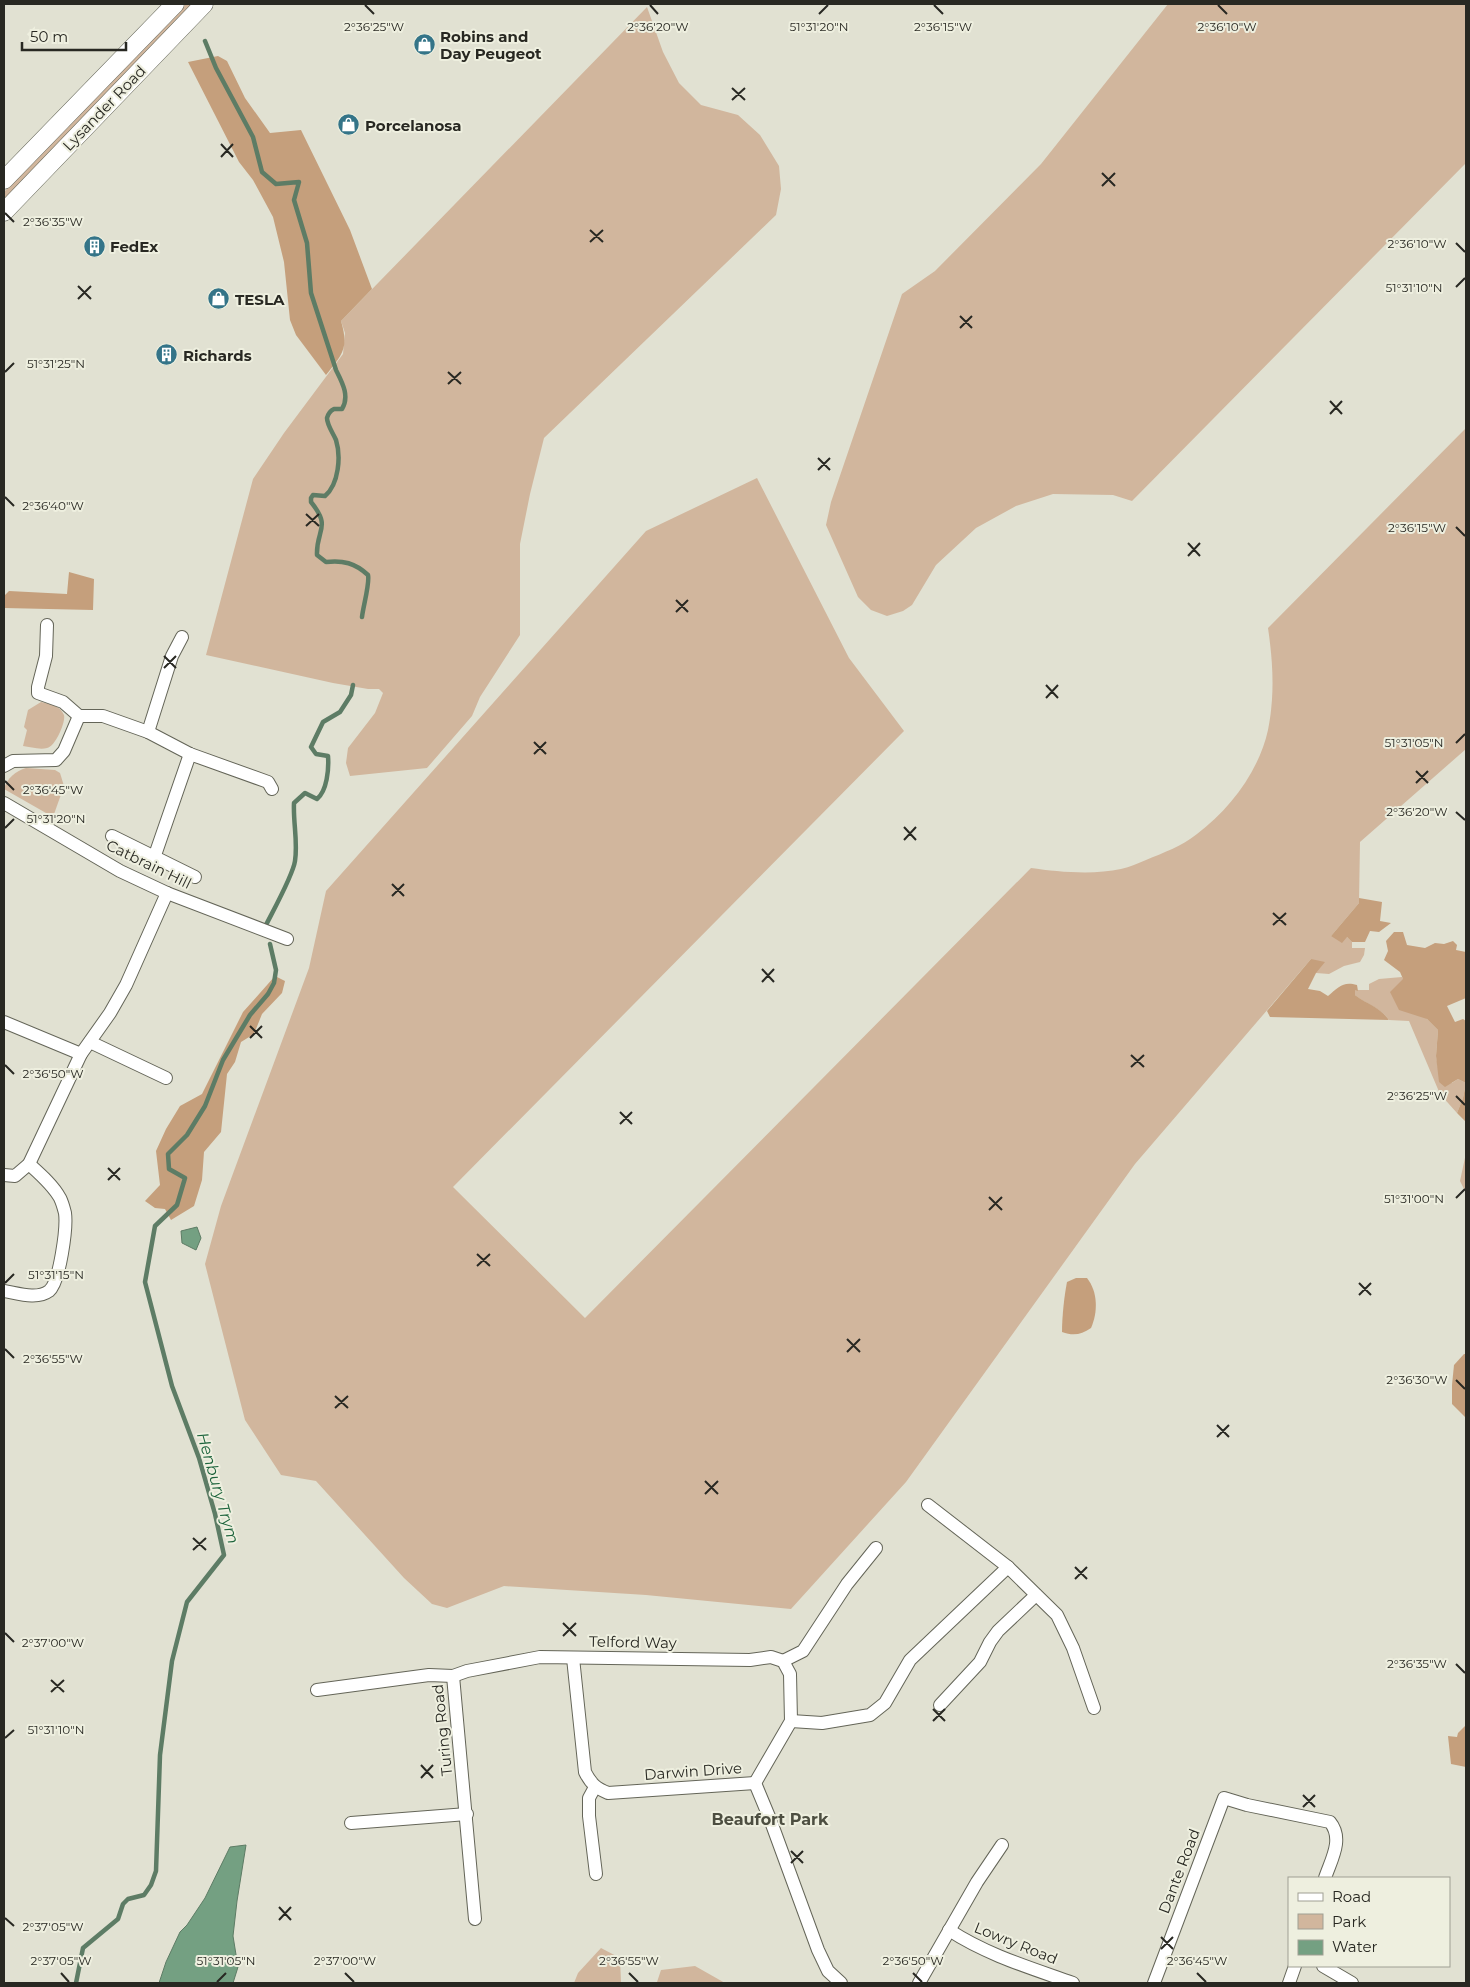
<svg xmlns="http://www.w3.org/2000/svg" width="1470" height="1987" font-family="Montserrat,sans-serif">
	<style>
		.green { fill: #d1b69d }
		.forest { fill: #c59f7c }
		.water { fill: #74a082; stroke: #5d7c65 }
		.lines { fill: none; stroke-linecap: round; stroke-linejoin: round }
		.stream { stroke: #5d7c65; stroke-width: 4.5 }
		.street-casing { stroke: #646558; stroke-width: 14 }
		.secondary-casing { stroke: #646558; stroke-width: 19 }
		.street { stroke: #fff; stroke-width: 12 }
		.secondary { stroke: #fff; stroke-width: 18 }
		.ticks { fill: none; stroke: #282822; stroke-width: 2 }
		.labels { text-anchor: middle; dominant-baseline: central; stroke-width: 4; stroke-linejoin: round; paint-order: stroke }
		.poi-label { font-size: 15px; font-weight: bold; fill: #282822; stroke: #eeefdf; text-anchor: start }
		.street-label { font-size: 15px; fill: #282822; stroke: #eeefdf }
		.water-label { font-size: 16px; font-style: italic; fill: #1c633b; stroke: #eeefdf }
		.neighbourhood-label { font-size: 16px; font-weight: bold; fill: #4d4e41; stroke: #eeefdf }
		.ticks-label { font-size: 12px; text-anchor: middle; fill: #282822; stroke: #eeefdf; stroke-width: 4; stroke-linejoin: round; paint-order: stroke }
	</style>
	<rect width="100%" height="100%" fill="#e1e1d2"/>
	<g class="green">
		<polygon points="186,4 195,4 4,200 4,192"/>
		<polygon points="1168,4 1466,4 1466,163 1132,501 1113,495 1053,494 1016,506 976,528 936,565 912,605 903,611 887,616 871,610 858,597 826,525 831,502 902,294 935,271 1041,164"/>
		<polygon points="647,7 663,52 679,83 701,105 738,115 760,135 779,166 781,189 776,215 544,438 530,494 520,544 520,635 480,697 472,716 427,768 350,776 346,763 348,748 375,713 383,693 379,689 368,689 333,683 206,655 253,479 284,433 343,354 345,333 341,321"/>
		<path d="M1466,428V749L1360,842L1359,903L1331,936L1347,937L1352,942V948H1365L1364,955L1360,962L1344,966L1329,974L1316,973L1311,959L1135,1164L906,1482L791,1609L646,1595L504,1586L447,1608L432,1604L404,1578L316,1481L281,1475L245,1420L205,1264L221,1206L309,968L326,891L646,531L757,478L849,658L904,731L453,1187L585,1318L1031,868C1058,872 1094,875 1121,869C1130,867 1138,863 1146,860C1163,853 1182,846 1197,834C1230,809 1259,771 1268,730C1275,695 1273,662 1268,628Z"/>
		<path d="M41,702C49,704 60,705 64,715C66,722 55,747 47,748C40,750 30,747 23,746L27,730L24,727L28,710Z"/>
		<path d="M26,768L55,770L60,773L64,786L53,817L4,789C7,778 16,771 26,768Z"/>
		<path d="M1402,977L1427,1019L1438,1030L1436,1056L1439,1073L1452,1083L1458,1079L1466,1083L1463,1098L1457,1113L1440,1094L1409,1021L1389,1020C1380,1007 1367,1005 1355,995V990H1369V984L1379,979Z"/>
		<polygon points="1466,1153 1466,1193 1460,1181"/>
		<polygon points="601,1948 620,1958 621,1983 574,1983 578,1973"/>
		<polygon points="695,1966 725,1983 641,1983 657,1982 661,1970"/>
	</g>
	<g class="forest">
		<path d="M218,56L227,61L245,98L270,133L301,130L350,230L372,289L341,321C349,348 343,354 326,375L296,335L290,320L284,262L273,217L253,180L239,162L188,62Z"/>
		<polygon points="69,572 94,579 93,610 4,608 4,596 9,591 67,594"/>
		<polygon points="1359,898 1382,902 1380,921 1391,923 1379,932 1370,931 1365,942 1352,942 1347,937 1342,943 1331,936 1359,903"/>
		<polygon points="1394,932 1403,932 1407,945 1425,948 1435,943 1444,944 1453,941 1457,945 1456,950 1466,952 1466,998 1447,1006 1455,1022 1463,1019 1466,1021 1466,1122 1457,1113 1463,1098 1466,1083 1458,1079 1445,1087 1439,1082 1436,1056 1438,1030 1427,1019 1399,1010 1390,992 1403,979 1400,972 1384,960 1388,951 1386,941"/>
		<path d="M1311,959L1325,962L1316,973L1308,989L1320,991L1328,996C1339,987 1343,981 1357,985L1358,991L1355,990V995C1368,1005 1379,1006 1389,1020L1270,1017L1267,1011Z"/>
		<polygon points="275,976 285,981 282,993 262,1014 254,1034 241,1042 235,1062 227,1074 221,1132 204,1152 202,1180 194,1206 171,1220 165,1209 155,1208 145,1201 160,1185 156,1151 166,1129 180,1106 202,1094 243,1012"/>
		<path d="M1076,1278H1087C1098,1292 1098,1312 1091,1328C1081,1335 1073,1336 1062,1332C1062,1318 1064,1297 1067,1282Z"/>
		<polygon points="1464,1354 1466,1354 1466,1418 1452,1404 1452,1385 1454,1365"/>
		<polygon points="1466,1725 1466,1767 1451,1764 1448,1736 1457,1737 1458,1733"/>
	</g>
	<g class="water">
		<polygon points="197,1227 201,1238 196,1250 182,1243 181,1231"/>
		<polygon points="246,1845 237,1901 233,1936 238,1967 233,1983 159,1983 166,1962 180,1932 187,1925 205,1898 230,1847"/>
	</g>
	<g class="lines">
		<g class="stream">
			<path d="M205,41L216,68L253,137L262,172L276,184L299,182L294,200L307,243L311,293L336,370C342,382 350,396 342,409H334C330,411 328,414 327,418C327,425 333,433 336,440C341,456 339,484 325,496L313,495L311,498V502C332,528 316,529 317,555L326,562C343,560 355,563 368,575C370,583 363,607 362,617"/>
			<path d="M266,925C273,911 293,875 295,861C298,842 293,822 294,803L305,793L317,799C327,791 329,769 328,756L316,754L311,747L323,722L340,712L351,695L353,685"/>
			<polyline points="76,1983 83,1948 118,1919 123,1904 128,1899 144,1895 151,1885 156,1871 160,1755 172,1661 187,1602 224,1555 215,1514 199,1458 172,1386 145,1282 155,1226 177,1205 185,1178 169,1169 168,1154 187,1135 205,1106 223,1060 250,1015 268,994 274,983 276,970 270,944"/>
		</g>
		<defs>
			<g id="street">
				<polyline points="47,625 46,656 38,687 38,693 63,702 79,716"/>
				<polyline points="148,732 172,656 182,637"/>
				<polyline points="4,766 13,761 56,760 64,751 79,716 103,716 148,732 190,754 268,782 272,789"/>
				<polyline points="4,803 120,871 167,893 287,939"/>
				<polyline points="112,836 195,877"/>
				<polyline points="154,858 190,754"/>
				<polyline points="4,1022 81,1054"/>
				<polyline points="90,1042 166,1078"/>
				<polyline points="4,1175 15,1176 29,1164 81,1054 110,1013 126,985 167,893"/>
				<path d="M4,1291C17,1293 37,1300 49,1291C60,1282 67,1227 65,1213C64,1209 62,1202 60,1198C53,1185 40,1174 29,1164"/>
				<polyline points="928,1505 1008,1567 1057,1615 1073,1648 1094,1708"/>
				<path d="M573,1658L585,1772C591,1784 596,1788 608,1793L755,1783"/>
				<polyline points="783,1661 803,1651 847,1584 876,1548"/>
				<polyline points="453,1676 475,1919"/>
				<polyline points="317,1690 429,1675 453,1676 467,1671 540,1657 750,1660 771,1657 783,1661 790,1674 791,1721 755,1783"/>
				<polyline points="940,1705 980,1662 990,1642 998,1631 1036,1595"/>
				<polyline points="791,1721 822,1723 870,1715 885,1703 910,1660 1008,1567"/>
				<polyline points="755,1783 770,1819 818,1950 828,1971 841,1983"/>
				<polyline points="595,1787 589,1798 589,1816 596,1874"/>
				<polyline points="351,1823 467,1814"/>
				<path d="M949,1930C987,1955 1031,1968 1073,1983"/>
				<polyline points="1323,1966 1352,1983"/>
				<polyline points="919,1983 977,1882 1002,1845"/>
				<path d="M1154,1983L1224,1798L1247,1805L1330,1822C1344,1839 1331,1860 1325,1878"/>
				<polyline points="1289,1983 1295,1966"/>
			</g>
			<g id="secondary">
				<polyline points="4,180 175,4"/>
				<polyline points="4,212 204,4"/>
			</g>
		</defs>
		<use href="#street" class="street-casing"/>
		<use href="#secondary" class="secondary-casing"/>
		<use href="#street" class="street"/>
		<use href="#secondary" class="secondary"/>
	</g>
	<path class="ticks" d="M365,5L374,14M650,5L658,14M934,5L943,14M1218,5L1227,14M819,14L828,5M732,88L745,100M732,100L745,88M221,144L233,157M221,157L233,144M1102,173L1115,186M1102,186L1115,173M5,213L14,222M590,230L603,242M590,242L603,230M1456,243L1465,252M78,286L91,299M1456,287L1465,278M78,299L91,286M960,316L972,328M960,328L972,316M5,372L14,363M448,372L461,384M448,384L461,372M1330,401L1342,414M1330,414L1342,401M818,458L830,470M818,470L830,458M5,497L14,506M306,514L319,526M306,526L319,514M1456,527L1465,536M1188,543L1200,556M1188,556L1200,543M676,600L688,612M676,612L688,600M164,656L176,668M164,668L176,656M1046,685L1058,698M1046,698L1058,685M534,742L546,754M1456,743L1465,734M534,754L546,742M1416,771L1428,783M5,781L14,790M1416,783L1428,771M1456,812L1465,820M904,827L916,840M5,828L14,819M904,840L916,827M392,884L404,896M392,896L404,884M1273,913L1286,925M1273,925L1286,913M762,969L774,982M762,982L774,969M250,1026L262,1038M250,1038L262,1026M1131,1055L1144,1067M5,1065L14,1074M1131,1067L1144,1055M1456,1096L1465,1105M620,1112L632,1124M620,1124L632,1112M108,1168L120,1180M108,1180L120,1168M989,1197L1002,1210M1456,1198L1465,1189M989,1210L1002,1197M477,1254L490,1266M477,1266L490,1254M5,1283L14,1274M1359,1283L1371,1295M1359,1295L1371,1283M847,1339L860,1352M5,1349L14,1358M847,1352L860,1339M1456,1380L1465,1389M335,1396L348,1408M335,1408L348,1396M1217,1425L1229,1437M1217,1437L1229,1425M705,1481L718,1494M705,1494L718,1481M193,1538L206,1550M193,1550L206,1538M1075,1567L1087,1579M1075,1579L1087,1567M563,1623L576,1636M5,1633L14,1642M563,1636L576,1623M1456,1664L1465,1673M51,1680L64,1692M51,1692L64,1680M933,1709L945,1721M933,1721L945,1709M5,1738L14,1730M421,1765L433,1778M421,1778L433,1765M1303,1795L1315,1807M1303,1807L1315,1795M791,1851L803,1863M791,1863L803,1851M279,1907L291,1920M5,1918L14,1926M279,1920L291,1907M1161,1937L1173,1949M1161,1949L1173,1937M61,1973L69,1982M345,1973L354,1982M629,1973L638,1982M913,1973L922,1982M1197,1973L1206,1982M217,1982L226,1973"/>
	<defs>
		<symbol id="shop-disc" viewBox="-11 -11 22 22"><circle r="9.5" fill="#347488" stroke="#eeefdf"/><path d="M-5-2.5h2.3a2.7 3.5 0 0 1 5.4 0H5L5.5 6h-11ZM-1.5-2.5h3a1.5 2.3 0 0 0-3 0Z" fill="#fff"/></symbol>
		<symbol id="building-disc" viewBox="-11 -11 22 22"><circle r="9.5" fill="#347488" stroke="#eeefdf"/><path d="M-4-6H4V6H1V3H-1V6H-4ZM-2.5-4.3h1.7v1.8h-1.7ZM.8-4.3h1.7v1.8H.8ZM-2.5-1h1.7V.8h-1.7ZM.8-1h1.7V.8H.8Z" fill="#fff"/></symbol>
	</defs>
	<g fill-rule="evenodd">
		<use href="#shop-disc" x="412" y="32" width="25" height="25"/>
		<use href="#shop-disc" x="336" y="112" width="25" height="25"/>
		<use href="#building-disc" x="82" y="234" width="25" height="25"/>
		<use href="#shop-disc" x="206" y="286" width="25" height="25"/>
		<use href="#building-disc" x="154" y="342" width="25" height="25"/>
	</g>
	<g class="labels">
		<g class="poi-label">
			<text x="440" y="36">Robins and<tspan x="440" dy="17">Day Peugeot</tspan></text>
			<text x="365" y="125">Porcelanosa</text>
			<text x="110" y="246">FedEx</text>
			<text x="235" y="299">TESLA</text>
			<text x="183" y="355">Richards</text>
		</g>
		<g class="street-label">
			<text transform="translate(104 108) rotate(-46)">Lysander Road</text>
			<text transform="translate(149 864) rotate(26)">Catbrain Hill</text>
			<text transform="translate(633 1642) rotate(1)">Telford Way</text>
			<text transform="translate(442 1730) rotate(-96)">Turing Road</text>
			<text transform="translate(693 1771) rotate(-4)">Darwin Drive</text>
			<text transform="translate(1179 1871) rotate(-69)">Dante Road</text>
			<text transform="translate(1016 1943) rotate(22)">Lowry Road</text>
		</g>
		<g class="water-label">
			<text transform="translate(218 1488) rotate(74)">Henbury Trym</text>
		</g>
		<g class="neighbourhood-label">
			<text x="770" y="1819">Beaufort Park</text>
		</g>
	</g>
	<g class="ticks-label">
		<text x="1227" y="31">2°36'10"W</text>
		<text x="374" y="31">2°36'25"W</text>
		<text x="658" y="31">2°36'20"W</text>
		<text x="943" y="31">2°36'15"W</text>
		<text x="819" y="31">51°31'20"N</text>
		<text x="53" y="226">2°36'35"W</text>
		<text x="1417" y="248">2°36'10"W</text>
		<text x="1414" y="292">51°31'10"N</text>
		<text x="56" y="368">51°31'25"N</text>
		<text x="53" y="510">2°36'40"W</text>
		<text x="1417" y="532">2°36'15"W</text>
		<text x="1414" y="747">51°31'05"N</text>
		<text x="53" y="794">2°36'45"W</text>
		<text x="1417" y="816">2°36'20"W</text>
		<text x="56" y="823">51°31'20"N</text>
		<text x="53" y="1078">2°36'50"W</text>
		<text x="1417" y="1100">2°36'25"W</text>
		<text x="1414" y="1203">51°31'00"N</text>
		<text x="56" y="1279">51°31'15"N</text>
		<text x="53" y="1363">2°36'55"W</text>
		<text x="1417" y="1384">2°36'30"W</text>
		<text x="53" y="1647">2°37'00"W</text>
		<text x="1417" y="1668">2°36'35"W</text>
		<text x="56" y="1734">51°31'10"N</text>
		<text x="53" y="1931">2°37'05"W</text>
		<text x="61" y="1965">2°37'05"W</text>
		<text x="226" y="1965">51°31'05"N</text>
		<text x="345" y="1965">2°37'00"W</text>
		<text x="629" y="1965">2°36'55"W</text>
		<text x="913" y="1965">2°36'50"W</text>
		<text x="1197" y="1965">2°36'45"W</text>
	</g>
	<rect width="1470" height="1987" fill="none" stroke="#282822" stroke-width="10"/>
	<rect x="1288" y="1877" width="162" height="90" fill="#eeefdf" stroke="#9f9f93"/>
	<rect x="1298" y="1893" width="25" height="8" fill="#ffffff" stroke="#9f9f93"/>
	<text x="1332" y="1902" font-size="15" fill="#282822">Road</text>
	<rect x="1298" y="1914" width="25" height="15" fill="#d1b69d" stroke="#9f9f93"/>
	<text x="1332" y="1927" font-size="15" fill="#282822">Park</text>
	<rect x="1298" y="1940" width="25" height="15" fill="#74a082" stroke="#9f9f93"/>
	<text x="1332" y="1952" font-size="15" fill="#282822">Water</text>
	<path d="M22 42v8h104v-8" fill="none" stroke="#282822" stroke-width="2.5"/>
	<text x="30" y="42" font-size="15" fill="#282822" stroke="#eeefdf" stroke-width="4" paint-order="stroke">50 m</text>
</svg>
